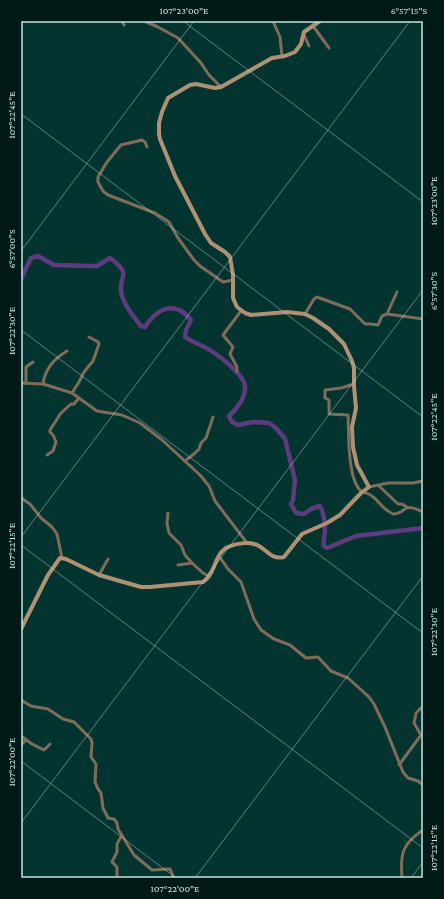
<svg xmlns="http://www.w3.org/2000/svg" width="444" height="899" font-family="'Crimson Pro',serif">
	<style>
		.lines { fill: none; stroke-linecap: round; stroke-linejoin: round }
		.river { stroke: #5e3a7e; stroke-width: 4.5 }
		.street { stroke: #7f6d5a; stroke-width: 3 }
		.secondary { stroke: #af9173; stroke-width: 4 }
		.ticks { fill: none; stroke: #bfe5e0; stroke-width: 1; stroke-opacity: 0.45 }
		.neatline { fill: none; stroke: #bfe5e0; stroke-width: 1.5 }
		.ticks-label { font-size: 10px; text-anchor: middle; fill: #bfe5e0 }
	</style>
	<rect width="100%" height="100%" fill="#043430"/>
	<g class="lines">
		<path class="river" d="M21,279L31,258L38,256L54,265L89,266H97L110,258C135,276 116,276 122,296C125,307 134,317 141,326L145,327C152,316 164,304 179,310C183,311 187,316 191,320L186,330L185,337C194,343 204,346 213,352C222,358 244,375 245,386C246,397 237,409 229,416L232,422L238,425L253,422L269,423L276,428L285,439L295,480L293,500L291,504L296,513L304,514L311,509L320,506C324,513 325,524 325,532C324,537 323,541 324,546L327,548L356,536L423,528"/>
		<g class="street">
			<polyline points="122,21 124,25"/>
			<polyline points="144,21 158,27 178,38 201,63 209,75 221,87"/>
			<polyline points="273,21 280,37 282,56"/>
			<polyline points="313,26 329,48"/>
			<polyline points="304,35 309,46"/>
			<polyline points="147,147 145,142 142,140 121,145 107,162 98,177 98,182 103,191 108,195 155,213 169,222 178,238 194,260 200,266 223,282 233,280"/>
			<polyline points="305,314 314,299 317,297 350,309 365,324 371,324 378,325 382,316 387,314 423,319"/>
			<polyline points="387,314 397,292"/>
			<polyline points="237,371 237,367 230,354 233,347 223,335 241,311"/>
			<polyline points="21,383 43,384 56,388 72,393 97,411 122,415 140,423 161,439 200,475 209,486 215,501 247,543"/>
			<polyline points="26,383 26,367 33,362"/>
			<path d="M43,384C45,369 55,358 67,351"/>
			<path d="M354,384L341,388L325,390V398L329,400V414L348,415C349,432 347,479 361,491C364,493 369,493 372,496C380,502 382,509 393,514C408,514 400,501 423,512"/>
			<polyline points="72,393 79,382 84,372 93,361 99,344 98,342 89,337"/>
			<polyline points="47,455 53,451 56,442 53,435 50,432 50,430 61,413 71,404 74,404 79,398"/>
			<polyline points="185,461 195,453 199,449 201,443 206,438 213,417"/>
			<polyline points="378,485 398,504 402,504 407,507"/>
			<polyline points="369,487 388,483 413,483 423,481"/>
			<polyline points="21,497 24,500 30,504 41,518 52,527 57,534 62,558"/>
			<polyline points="168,513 167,523 169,533 181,545 185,555 192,563 203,573 209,576"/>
			<polyline points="219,556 228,569 241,582 254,619 261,630 274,639 290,645 306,658 318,657 331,671 348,678 369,697 374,704 385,727 403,772 408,778 418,781 423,785"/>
			<polyline points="178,565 192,563"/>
			<polyline points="99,575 108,559"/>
			<polyline points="21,700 31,706 48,709 63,719 74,722 91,739 92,743 91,757 96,764 95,782 98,789 101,793 103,808 108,818 114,819 117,823 118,829 134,855 152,870 170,869 174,878"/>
			<polyline points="21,736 32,744 44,750 50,744"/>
			<polyline points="21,745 26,740"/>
			<polyline points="399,765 421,735 414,723 416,713 423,706"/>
			<polyline points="117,878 117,867 112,862 117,852 117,844 122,835"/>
			<path d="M402,878C400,854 402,844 423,830"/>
		</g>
		<path class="secondary" d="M21,629L48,575L60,558L66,559L99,575L141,587H150L203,582C216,574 214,553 228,547C237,543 251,541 259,546C268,551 272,560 284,557L302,534L327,523L340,515L361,493L369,487L357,465L353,447L352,427L356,408L354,386V368L352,361L344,344L329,329L313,318L305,314L287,312L251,315L245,313L237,307L233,298V275L230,257L225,252L211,243L205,234L175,176L160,139L159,134V123L162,112L168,98L190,85L196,84L215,88L221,87L272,58L285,56L295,52L301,44L304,32L320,21"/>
	</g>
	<path class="ticks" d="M183,21L423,202M21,114L423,417M21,251L194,21M21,330L423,633M21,537L410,21M21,545L423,848M21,761L176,878M21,823L423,290M195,878L423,576M411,878L423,862"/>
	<rect width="444" height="899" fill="none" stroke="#011917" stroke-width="44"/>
	<rect x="22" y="22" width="400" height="855" class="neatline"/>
	<g class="ticks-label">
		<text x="184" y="14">107°23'00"E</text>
		<text x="409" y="14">6°57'15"S</text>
		<text transform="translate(11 115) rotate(-90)" y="4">107°22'45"E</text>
		<text transform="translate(433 201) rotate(-90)" y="4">107°23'00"E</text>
		<text transform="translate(11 249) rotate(-90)" y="4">6°57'00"S</text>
		<text transform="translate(433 291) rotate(-90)" y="4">6°57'30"S</text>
		<text transform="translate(11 331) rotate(-90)" y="4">107°22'30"E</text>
		<text transform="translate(433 417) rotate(-90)" y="4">107°22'45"E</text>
		<text transform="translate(11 546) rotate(-90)" y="4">107°22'15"E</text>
		<text transform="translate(433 632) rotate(-90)" y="4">107°22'30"E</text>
		<text transform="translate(11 762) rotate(-90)" y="4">107°22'00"E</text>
		<text transform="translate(433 848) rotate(-90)" y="4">107°22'15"E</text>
		<text x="175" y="892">107°22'00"E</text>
	</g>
</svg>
